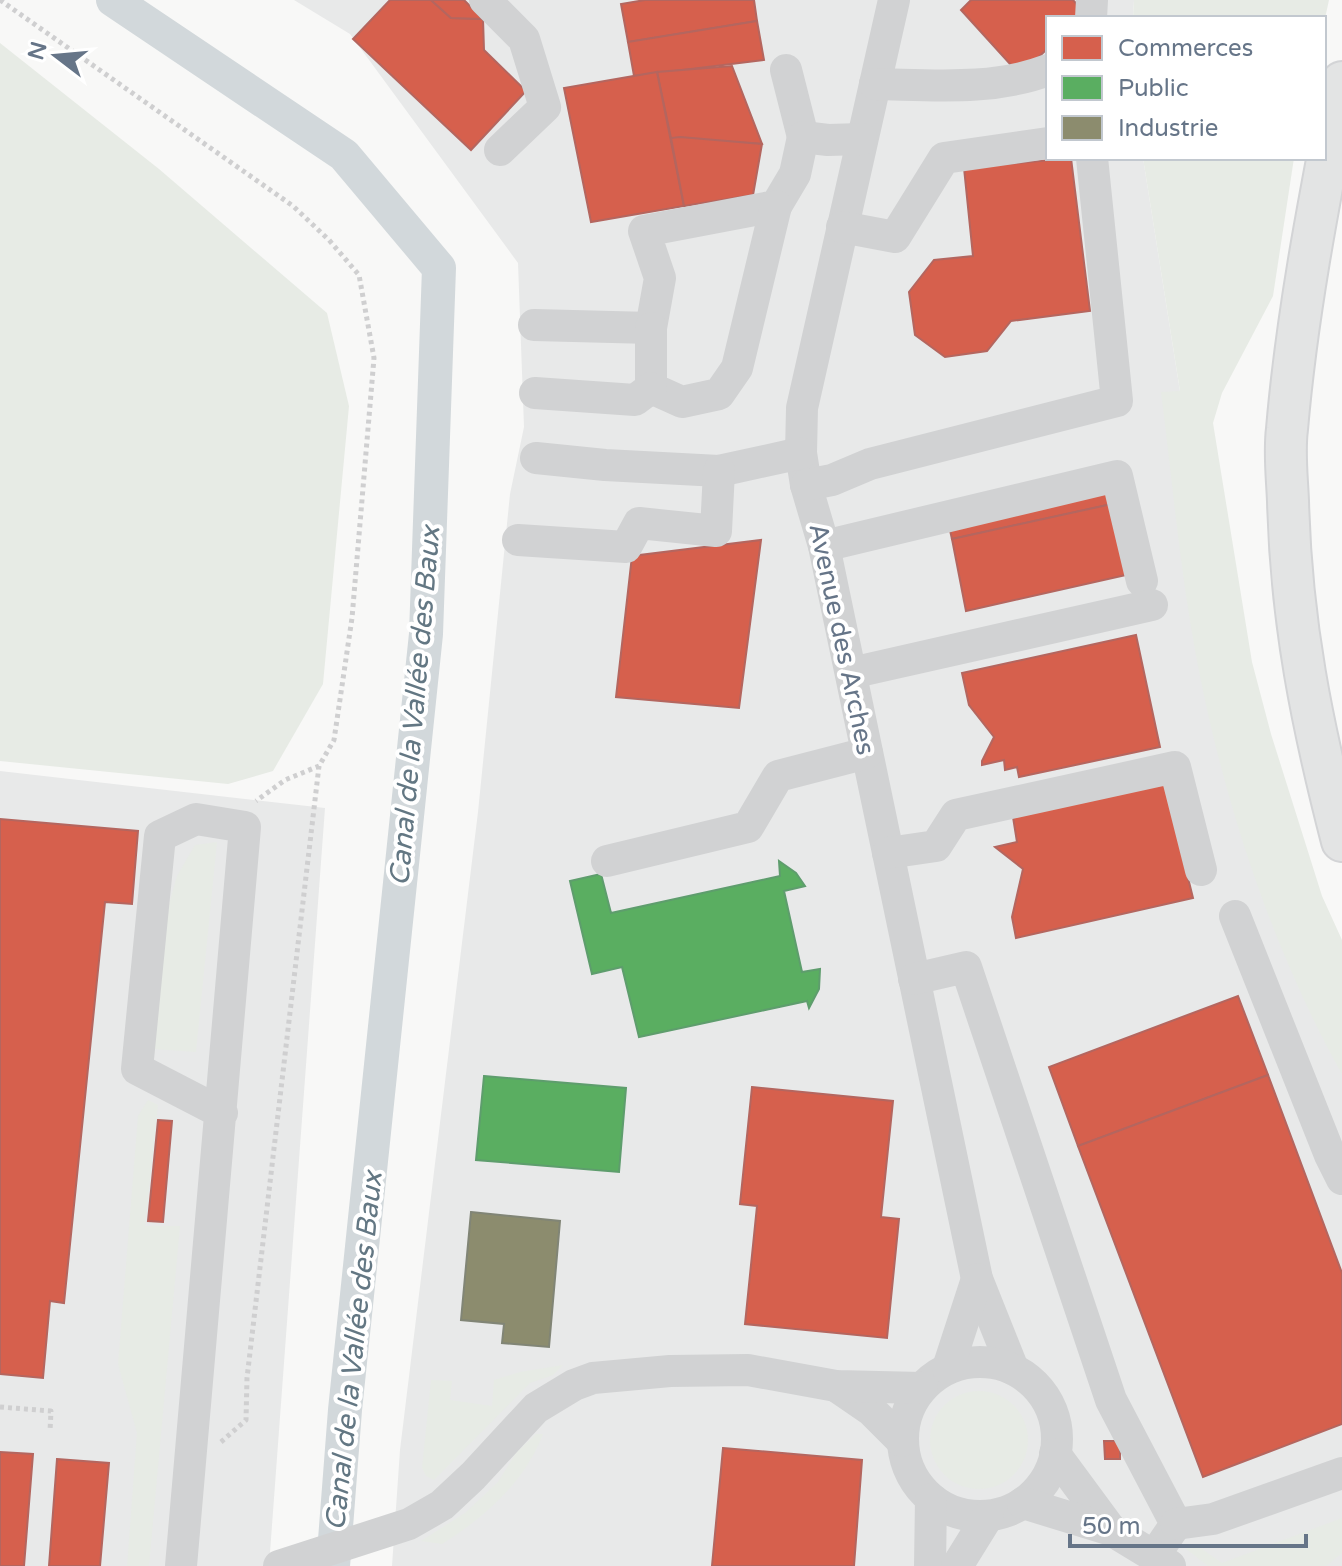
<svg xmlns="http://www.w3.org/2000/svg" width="1342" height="1566" font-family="'Varela Round',sans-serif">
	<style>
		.built { fill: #e8e9e9 }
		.green { fill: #e7ebe5 }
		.shops { fill: #d6604d; stroke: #b4665f; stroke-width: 2 }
		.public { fill: #5aae61; stroke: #5e9d6d; stroke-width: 2 }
		.industry { fill: #8c8c6e; stroke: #818576; stroke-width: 2 }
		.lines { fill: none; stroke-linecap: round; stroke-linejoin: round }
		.canal { stroke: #d2d8db; stroke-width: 34 }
		.major-casing { stroke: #d3d4d6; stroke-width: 44 }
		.path { stroke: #cfcfd0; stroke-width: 5; stroke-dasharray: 4 4; stroke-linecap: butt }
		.minor { stroke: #d1d2d3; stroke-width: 32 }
		.major { stroke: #e3e4e4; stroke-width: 40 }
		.labels { text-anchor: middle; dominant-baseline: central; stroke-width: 8; stroke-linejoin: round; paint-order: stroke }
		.street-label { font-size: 26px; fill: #667588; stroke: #fff }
		.water-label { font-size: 28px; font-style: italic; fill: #637783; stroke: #fff }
	</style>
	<rect width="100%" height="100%" fill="#f8f8f7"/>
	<g class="built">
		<polygon points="294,0 1134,0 1133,18 1048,18 1048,158 1143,158 1182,404 1342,1012 1342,1566 392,1566 400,1450 478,812 510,494 524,427 518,263 350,34"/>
		<polygon points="0,771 325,808 269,1566 0,1566"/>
	</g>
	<g class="green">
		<polygon points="1134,0 1329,0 1324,23 1324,18 1133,18"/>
		<polygon points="0,43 159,169 327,313 349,406 323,684 273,771 228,784 0,761"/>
		<path d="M1143,158H1294L1273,296L1222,393L1213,423L1252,662L1271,734L1322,896L1342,940V1074C1267,941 1216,777 1191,627C1178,549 1171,470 1161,392L1180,391Z"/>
		<polygon points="217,842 196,1052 153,1049 164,922 177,876 195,845"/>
		<polygon points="148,1100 158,1105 145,1226 180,1226 149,1566 127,1566 137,1433 118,1364 138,1116"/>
		<polygon points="563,1365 553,1375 530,1383 434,1480 426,1476 422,1468 431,1380 452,1381 450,1400 492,1406 494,1380 520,1372"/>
		<circle cx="979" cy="1440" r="49"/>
		<path d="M536,1434H543C525,1482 484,1518 442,1544L421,1541L465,1513L498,1482L516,1453Z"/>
		<polygon points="1342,1518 1342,1553 1326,1566 1208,1566 1185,1548 1195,1544 1222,1563"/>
	</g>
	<g class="shops">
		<polygon points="390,0 431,0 451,18 483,19 484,50 526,91 471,150 353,39"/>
		<polygon points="431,0 464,0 483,19 451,18"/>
		<polygon points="645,0 754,0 757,21 628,42 621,4"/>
		<polygon points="971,0 1073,0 1085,13 1079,18 1048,18 1048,48 1020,75 961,10"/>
		<polygon points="757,21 764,60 634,76 628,42"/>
		<polygon points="732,66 762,144 671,138 657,72"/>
		<polygon points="657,72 684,206 591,222 564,88"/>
		<polygon points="680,137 762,144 753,195 684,206 671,138"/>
		<polygon points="1071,158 1090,311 1011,321 987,351 945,357 915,335 909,292 934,260 973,256 964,168"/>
		<polygon points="1109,490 1112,504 952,539 949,526"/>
		<polygon points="1112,504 1126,575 966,611 952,539"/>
		<polygon points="761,540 739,708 616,697 632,556"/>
		<polygon points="1136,635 1160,747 1019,777 1017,767 1005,770 1004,760 982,765 982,761 994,737 969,705 962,673"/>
		<polygon points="1164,781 1193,898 1016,938 1012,917 1023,869 995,847 1017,842 1013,817"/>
		<polygon points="0,819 138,831 132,904 105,902 64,1303 50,1301 43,1378 0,1374"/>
		<polygon points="1238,996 1268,1075 1078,1146 1049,1067"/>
		<polygon points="1268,1075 1342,1273 1342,1424 1203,1477 1078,1146"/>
		<polygon points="752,1087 893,1101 881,1217 899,1219 887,1338 745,1324 757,1206 740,1204"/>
		<polygon points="158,1120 172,1121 163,1222 148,1221"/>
		<polygon points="1104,1441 1120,1441 1120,1459 1105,1459"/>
		<polygon points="723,1448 862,1460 854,1566 712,1566"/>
		<polygon points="0,1452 33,1454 24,1566 0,1566"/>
		<polygon points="57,1459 109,1463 100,1566 49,1566"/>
	</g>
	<g class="public">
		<polygon points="779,861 796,873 805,886 784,891 802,972 820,969 819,989 809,1008 807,1001 639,1037 622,967 592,974 570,881 601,874 611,913 780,876"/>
		<polygon points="484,1076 626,1088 619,1172 476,1160"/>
	</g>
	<polygon class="industry" points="471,1212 560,1221 549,1347 502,1343 504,1324 461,1320"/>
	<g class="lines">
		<polyline class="canal" points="113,0 344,155 439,268 426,634 345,1410 333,1566"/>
		<defs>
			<path id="major" d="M1342,82C1320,196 1297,312 1287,429C1284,452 1287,477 1288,501C1291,622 1312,725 1342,841"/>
		</defs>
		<use href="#major" class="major-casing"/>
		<g class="path">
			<polyline points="0,0 293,206 329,240 359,275 374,358 352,618 334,740 319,766 285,780 256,801"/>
			<polyline points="0,1407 51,1411 50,1431"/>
			<polyline points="221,1442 246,1420 247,1378 319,766"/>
		</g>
		<g class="minor">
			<polyline points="485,0 524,39 545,107 500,150"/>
			<polyline points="894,0 802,408 801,453 806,485 824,546 977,1279 1013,1369"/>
			<polyline points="1091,18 1092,0"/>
			<polyline points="786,70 803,137"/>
			<path d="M875,84C933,85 993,91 1048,70"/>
			<polyline points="842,227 895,237 944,158 1048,143"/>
			<polyline points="534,325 651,328 660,278 644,231 776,206 795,174 803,137 828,140 862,139"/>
			<polyline points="651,328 651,388 682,402 719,394 737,368 776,206"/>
			<polyline points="535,393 635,400 651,388"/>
			<polyline points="536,458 605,465 719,471 801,453"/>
			<polyline points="806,485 832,480 870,464 1117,401 1092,158"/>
			<polyline points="518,540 626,547 639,523 716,531 719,471"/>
			<polyline points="824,546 1117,476 1142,581"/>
			<polyline points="851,673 1152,605"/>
			<polyline points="888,853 936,846 956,815 1175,767 1201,870"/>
			<polyline points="607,861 748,827 778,776 867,753"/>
			<polyline points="1235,916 1330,1155 1342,1179"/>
			<polyline points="914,979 966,967 1111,1400 1176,1524 1154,1556"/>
			<circle cx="980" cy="1439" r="77"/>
			<polyline points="948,1368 977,1279"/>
			<polyline points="836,1386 871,1410 902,1441"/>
			<polyline points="1055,1454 1111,1530"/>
			<polyline points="1023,1503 1111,1530 1170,1566"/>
			<polyline points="1176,1524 1213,1519 1342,1473"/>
			<polyline points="181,1566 245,827 196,819 160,836 137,1069 222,1113"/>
			<polyline points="279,1566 409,1524 442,1505 473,1476 536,1408 574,1385 593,1378 670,1371 748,1370 836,1386 922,1388"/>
			<polyline points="930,1566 931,1499"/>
			<polyline points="957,1566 988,1516"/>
		</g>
		<use href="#major" class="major"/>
	</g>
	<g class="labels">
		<g class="street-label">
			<text transform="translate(842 639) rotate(78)">Avenue des Arches</text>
		</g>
		<g class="water-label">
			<text transform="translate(415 706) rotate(-85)">Canal de la Vallée des Baux</text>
			<text transform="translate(354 1351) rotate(-84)">Canal de la Vallée des Baux</text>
		</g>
	</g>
	<rect x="1046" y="16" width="280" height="144" fill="#ffffff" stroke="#c2c8cf" stroke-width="2"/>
	<rect x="1062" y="36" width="40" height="24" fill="#d6604d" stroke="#c2c8cf" stroke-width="2"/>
	<text x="1118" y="56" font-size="24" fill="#667588">Commerces</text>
	<rect x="1062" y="76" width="40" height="24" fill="#5aae61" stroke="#c2c8cf" stroke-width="2"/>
	<text x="1118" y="96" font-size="24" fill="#667588">Public</text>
	<rect x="1062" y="116" width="40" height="24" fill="#8c8c6e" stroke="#c2c8cf" stroke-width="2"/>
	<text x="1118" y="136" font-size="24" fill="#667588">Industrie</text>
	<g transform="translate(56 56) rotate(286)" stroke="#ffffff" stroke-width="6" paint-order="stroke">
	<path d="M0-6L14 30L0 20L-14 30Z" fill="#667588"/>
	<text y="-12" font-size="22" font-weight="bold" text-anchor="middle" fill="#667588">N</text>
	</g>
	<path d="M1070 1534v12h236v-12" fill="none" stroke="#667588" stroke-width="4"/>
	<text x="1082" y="1534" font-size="24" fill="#667588" stroke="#ffffff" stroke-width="6" paint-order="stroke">50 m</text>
</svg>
